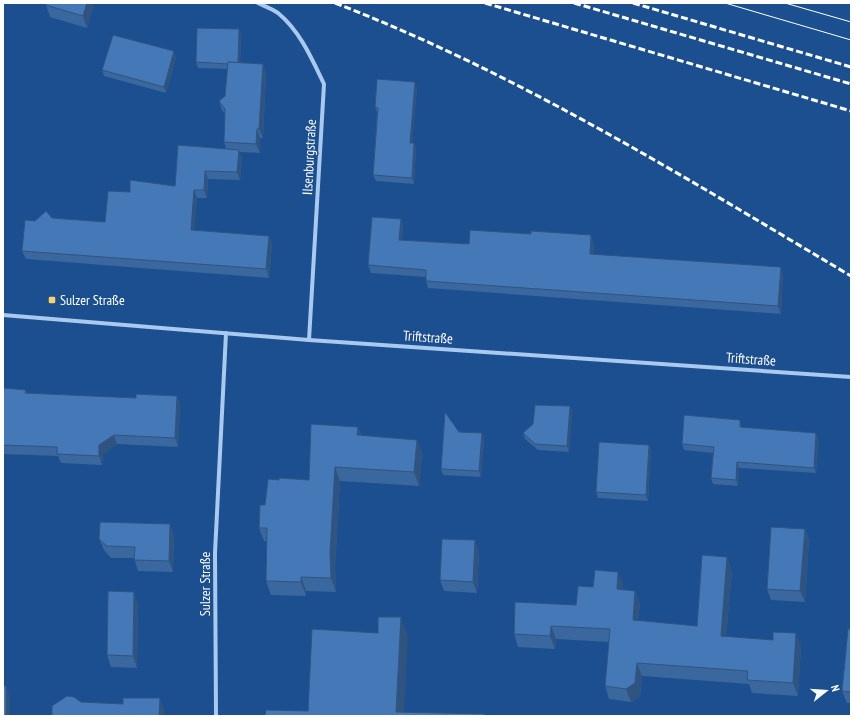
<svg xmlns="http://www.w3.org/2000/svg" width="854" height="719" font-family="'PT Sans Narrow',sans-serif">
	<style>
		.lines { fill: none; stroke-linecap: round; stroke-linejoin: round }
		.street { stroke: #a9c9ee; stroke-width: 4 }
		.tram { stroke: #fff; stroke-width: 1 }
		.rail { stroke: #fff; stroke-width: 3; stroke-dasharray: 7 3; stroke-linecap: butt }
		.wall { fill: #3a679d }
		.shaded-wall { fill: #305480 }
		.building { fill: #4478b7; stroke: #305480 }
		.poi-dot { fill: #ffd166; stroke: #1b4f8f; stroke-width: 1.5 }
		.labels { text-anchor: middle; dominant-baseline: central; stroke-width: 3; stroke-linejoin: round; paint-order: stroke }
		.street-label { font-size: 14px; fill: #fff; stroke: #1b4f8f }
		.poi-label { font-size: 14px; fill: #fff; stroke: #1b4f8f; text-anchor: start }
	</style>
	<rect width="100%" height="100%" fill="#1b4f8f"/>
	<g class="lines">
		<g class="street">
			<path d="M258,3C264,6 272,9 278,13C300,31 312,59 324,84L309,340"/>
			<polyline points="3,315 309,340 851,377"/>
			<polyline points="216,716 215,553 226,333"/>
		</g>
		<g class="tram">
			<polyline points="725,3 851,40"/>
			<polyline points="785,3 851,22"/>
		</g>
		<g class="rail">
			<path d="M335,3C517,73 684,177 851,276"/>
			<polyline points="485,3 851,111"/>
			<polyline points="574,3 851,84"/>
			<polyline points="633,3 851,67"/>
		</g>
	</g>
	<g class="wall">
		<polygon points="46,3 94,3 87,28 50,17 46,5"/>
		<polygon points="239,29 241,35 240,63 263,64 266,73 263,138 260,138 260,153 239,152 242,158 240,180 208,179 207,198 197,198 194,230 269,236 272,244 269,278 26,259 22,251 35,221 52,218 105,222 130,192 175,186 226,149 224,142 225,114 222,110 219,101 225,96 228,69 198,68 196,62"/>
		<polygon points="176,57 166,93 104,76 102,70"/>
		<polygon points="417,88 412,143 414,143 416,149 414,184 376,181 373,175 377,113 375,107"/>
		<polygon points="401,219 403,226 402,240 469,244 594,242 593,254 783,274 781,314 428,288 426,281 426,277 371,273 368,265"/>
		<polygon points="3,388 26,390 27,394 136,398 177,396 180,405 178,447 117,444 103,454 102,465 61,463 58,456 3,454"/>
		<polygon points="570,406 572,412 569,452 538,450 525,439 523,433"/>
		<polygon points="742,426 742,428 819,439 816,473 739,468 738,486 713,484 711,478 713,453 684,450 682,444"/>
		<polygon points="358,427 361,435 417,440 422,454 419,486 340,481 335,567 336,592 306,591 306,596 271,595 266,581 267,541 264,541 259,528 265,505 279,480 309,480"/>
		<polygon points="459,432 482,433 484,439 481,477 443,475 441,469"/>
		<polygon points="649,445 651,451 648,501 598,498 596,492"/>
		<polygon points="805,529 809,540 805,602 771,600 767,589"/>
		<polygon points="174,535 173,572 138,571 134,558 111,558 104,550 99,539"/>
		<polygon points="479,552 477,593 444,591 440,580"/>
		<polygon points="732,570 726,637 801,646 798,696 752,693 749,684 642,676 640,696 631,702 609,699 605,686 609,642 556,639 555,649 518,647 514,634 576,605 593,587 623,585 622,590 635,591 640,604 638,620 697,626"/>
		<polygon points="138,604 137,668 111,667 107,655"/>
		<polygon points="851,629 851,703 847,703 842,691"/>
	</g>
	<g class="shaded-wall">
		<polygon points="87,3 94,3 87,28 83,16"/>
		<polygon points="239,29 241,35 240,70 238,64"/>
		<polygon points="174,51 176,57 166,93 164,87"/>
		<polygon points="263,64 266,73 263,138 259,129"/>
		<polygon points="415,82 417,88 412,148 410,143"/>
		<polygon points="257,129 260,138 260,153 256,144"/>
		<polygon points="414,143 416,149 414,184 412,178"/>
		<polygon points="239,150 242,158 240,180 237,172"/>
		<polygon points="205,171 208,179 207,198 204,190"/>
		<polygon points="194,190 197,198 194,238 191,230"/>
		<polygon points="401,219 403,226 401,247 399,240"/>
		<polygon points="591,235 594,242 593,261 590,254"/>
		<polygon points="269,236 272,244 269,278 266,269"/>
		<polygon points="781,267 783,274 781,314 778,306"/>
		<polygon points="177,396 180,405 178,447 175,438"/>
		<polygon points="570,406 572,412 569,452 567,446"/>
		<polygon points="740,420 742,426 742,433 740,427"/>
		<polygon points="358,427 363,440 357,435"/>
		<polygon points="482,433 484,439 481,477 479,471"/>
		<polygon points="816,433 819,439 816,473 814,468"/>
		<polygon points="114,435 117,444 103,454 102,465 99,456 99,445"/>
		<polygon points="417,440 422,454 419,486 414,472"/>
		<polygon points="649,445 651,451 648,501 646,495"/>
		<polygon points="737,462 739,468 738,486 736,480"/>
		<polygon points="335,467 340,481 335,567 336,592 331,578 330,553"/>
		<polygon points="170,524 174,535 173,572 169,561"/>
		<polygon points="805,529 809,540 805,602 800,591"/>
		<polygon points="475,540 479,552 477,593 473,582"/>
		<polygon points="727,557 732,570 725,649 721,636"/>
		<polygon points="618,572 623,585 622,602 617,589"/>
		<polygon points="301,577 306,591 306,596 301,582"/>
		<polygon points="635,591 640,604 637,633 633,620"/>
		<polygon points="134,592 138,604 137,668 133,656"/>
		<polygon points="401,617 408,636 404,716 396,712"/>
		<polygon points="551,626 556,639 555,649 550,636"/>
		<polygon points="796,633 801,646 798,696 793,683"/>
		<polygon points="637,663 642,676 640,696 631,702 626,689"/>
		<polygon points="6,686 10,697 10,716 6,716"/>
		<polygon points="160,698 164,709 164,716 159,716"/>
	</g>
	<g class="building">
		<polygon points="46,3 87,3 83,16 46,5"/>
		<polygon points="197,28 239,29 238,63 228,62 228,64 196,62"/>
		<polygon points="113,35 174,51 164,87 102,70"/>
		<polygon points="228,62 263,64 259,129 257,129 256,144 224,142 225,109 219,101 225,96"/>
		<polygon points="377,79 415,82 410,143 414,143 412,178 373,175 378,108 375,107"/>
		<polygon points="178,145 239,150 237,172 205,171 204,190 194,190 191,230 269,236 266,269 22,251 25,220 35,221 46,211 52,218 105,222 108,191 130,192 130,180 175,186"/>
		<polygon points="372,217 401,219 399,240 469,244 470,230 531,234 531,231 591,235 590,254 781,267 778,306 426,281 426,270 368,265"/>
		<polygon points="3,388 26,390 25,393 136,398 136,394 177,396 175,438 114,435 99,445 99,456 57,454 57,447 3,445"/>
		<polygon points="535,405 570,406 567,446 535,444 523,433 533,424"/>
		<polygon points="445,412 459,432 482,433 479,471 441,469"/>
		<polygon points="684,415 740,420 740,427 816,433 814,468 737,462 736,480 711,478 714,447 682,444"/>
		<polygon points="311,424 358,427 357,435 417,440 414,472 335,467 330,553 331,578 301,577 301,582 266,581 267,528 259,528 260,505 265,505 268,479 279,480 279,478 309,480"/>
		<polygon points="599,442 649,445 646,495 596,492"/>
		<polygon points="100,522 170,524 169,561 134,560 135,547 107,546 99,539"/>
		<polygon points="771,527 805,529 800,591 767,589"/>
		<polygon points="442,539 475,540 473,582 440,580"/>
		<polygon points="702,555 727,557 721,636 773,640 773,632 796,633 793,683 747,680 748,671 637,663 635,683 626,689 605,686 610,629 551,626 550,636 514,634 515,602 576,605 578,586 593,587 595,570 618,572 617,589 635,591 633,620 697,626"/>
		<polygon points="108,591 134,592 133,656 107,655"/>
		<polygon points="378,617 401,617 396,712 485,714 485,716 265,716 266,710 308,711 312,629 378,633"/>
		<polygon points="848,629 851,629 851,692 842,691"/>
		<rect x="3" y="686" width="3" height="30"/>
		<polygon points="67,696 74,697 81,702 123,704 123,698 160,698 159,716 52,716 52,706"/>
	</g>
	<rect class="poi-dot" x="48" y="296" width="8" height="8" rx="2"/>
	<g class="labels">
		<g class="street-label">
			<text transform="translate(309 157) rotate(-87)">Ilsenburgstraße</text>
			<text transform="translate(428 337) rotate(4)">Triftstraße</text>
			<text transform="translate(751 359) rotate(4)">Triftstraße</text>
			<text transform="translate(205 584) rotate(-90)">Sulzer Straße</text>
		</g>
		<g class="poi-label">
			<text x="60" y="300">Sulzer Straße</text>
		</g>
	</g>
	<rect width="854" height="719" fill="none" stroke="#ffffff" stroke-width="8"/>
	<g transform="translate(826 691) rotate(73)" stroke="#1b4f8f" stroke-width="3" paint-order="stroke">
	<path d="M0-3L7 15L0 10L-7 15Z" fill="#ffffff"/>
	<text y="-6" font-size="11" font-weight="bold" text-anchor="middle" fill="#ffffff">N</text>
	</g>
</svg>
